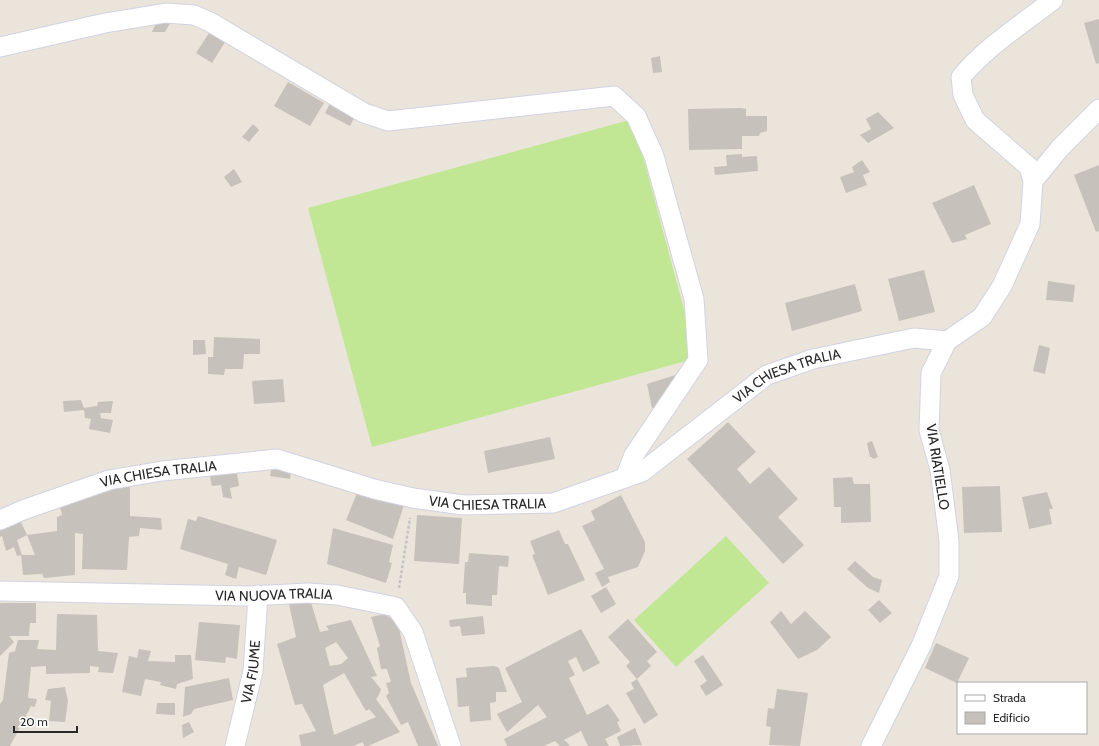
<svg xmlns="http://www.w3.org/2000/svg" width="1099" height="746" font-family="Cabin,sans-serif">
	<style>
		.pitch { fill: #c1e794 }
		.building { fill: #c6c1ba; fill-rule: evenodd }
		.lines { fill: none; stroke-linecap: round; stroke-linejoin: round }
		.minor-casing { stroke: #d0d3e1; stroke-width: 21 }
		.path { stroke: #c3c3c3; stroke-width: 2.5; stroke-dasharray: 3 2; stroke-linecap: butt }
		.minor { stroke: #fff; stroke-width: 19 }
		.labels { text-anchor: middle; dominant-baseline: central; stroke-width: 3; stroke-linejoin: round; paint-order: stroke }
		.street-label { font-size: 14px; fill: #292929; stroke: #fff }
	</style>
	<rect width="100%" height="100%" fill="#ebe4db"/>
	<g class="pitch">
		<polygon points="633,119 697,358 372,447 308,208"/>
		<polygon points="726,536 769,583 676,667 634,620"/>
	</g>
	<g class="building">
		<polygon points="158,19 172,20 165,32 152,32"/>
		<polygon points="1099,19 1099,63 1096,64 1084,23"/>
		<polygon points="209,33 225,42 212,63 196,53"/>
		<polygon points="660,56 662,72 653,73 651,58"/>
		<polygon points="288,82 324,103 310,126 274,106"/>
		<polygon points="332,100 357,113 350,126 325,113"/>
		<polygon points="741,108 746,109 746,116 767,116 767,131 760,133 759,136 742,136 742,149 689,150 688,109"/>
		<polygon points="878,112 894,128 868,143 860,135 871,129 866,119"/>
		<polygon points="253,124 259,130 249,142 242,137"/>
		<polygon points="742,154 742,157 757,156 758,171 715,175 714,167 727,166 726,155"/>
		<polygon points="862,160 870,172 863,175 867,185 846,193 840,177 854,172 852,167"/>
		<polygon points="1099,165 1099,231 1096,232 1074,175"/>
		<polygon points="234,169 242,182 231,187 224,177"/>
		<polygon points="974,185 991,224 965,235 967,239 952,243 932,203"/>
		<polygon points="924,270 935,312 899,321 888,279"/>
		<polygon points="1048,281 1075,285 1073,302 1046,300"/>
		<polygon points="855,284 862,311 792,331 785,303"/>
		<polygon points="214,337 260,339 260,354 244,354 243,369 225,369 224,375 208,374 208,357 213,357"/>
		<polygon points="193,340 205,340 206,354 193,355"/>
		<polygon points="1039,345 1050,348 1045,374 1033,371"/>
		<polygon points="679,374 659,407 652,408 647,384"/>
		<polygon points="283,379 285,402 254,404 252,381"/>
		<polygon points="81,400 84,408 97,406 98,402 113,401 111,413 100,413 101,418 113,420 110,433 89,429 91,419 85,418 84,410 64,412 63,401"/>
		<polygon points="728,422 756,452 737,469 750,484 769,467 798,499 778,517 804,545 783,564 687,459"/>
		<polygon points="550,437 555,459 488,473 484,451"/>
		<polygon points="872,441 878,457 873,459 872,457 870,457 867,443"/>
		<polygon points="272,466 291,470 290,479 270,476"/>
		<polygon points="236,468 239,486 230,488 232,499 223,497 221,485 212,486 209,472"/>
		<polygon points="852,477 854,484 870,484 871,522 841,523 841,507 834,507 833,478"/>
		<polygon points="130,482 130,516 161,518 162,530 140,528 139,536 129,537 127,570 82,569 83,534 75,533 75,575 44,578 42,574 23,575 21,555 35,555 27,535 17,540 22,555 17,556 14,547 6,551 2,536 0,537 0,528 19,518 27,535 57,531 57,517 62,515 59,503"/>
		<polygon points="1000,486 1002,532 964,533 962,487"/>
		<polygon points="1047,492 1053,509 1049,509 1052,524 1029,529 1022,497"/>
		<polygon points="357,493 404,505 393,539 346,520"/>
		<polygon points="621,495 645,542 645,551 638,567 608,577 610,582 602,587 595,573 604,569 582,526 595,520 591,511"/>
		<polygon points="417,515 462,518 459,564 414,561"/>
		<polygon points="198,516 277,540 266,575 239,567 236,579 225,575 228,564 180,549 188,519 196,521"/>
		<polygon points="333,528 393,545 389,562 392,563 386,583 327,564"/>
		<polygon points="559,530 565,544 568,544 585,580 548,595 532,555 535,554 530,541"/>
		<polygon points="469,553 509,556 508,567 499,566 497,595 492,595 492,606 466,604 466,593 463,593 465,562 468,562"/>
		<polygon points="855,561 873,577 882,580 879,593 868,588 847,569"/>
		<polygon points="606,587 616,604 601,613 591,596"/>
		<path d="M288,599H310L320,632L329,630L326,626L351,620L377,676L371,677L381,689L379,695L376,699L400,732L368,746H364L363,742L353,746H301L299,735L316,731L302,704L295,705L277,644L296,637ZM336,642L348,658L341,664L330,666L325,648ZM344,673L366,711L369,709L376,717L334,735L323,685Z"/>
		<polygon points="879,600 892,613 880,623 868,610"/>
		<polygon points="0,603 36,603 36,623 30,623 29,636 9,636 14,642 0,656"/>
		<polygon points="781,611 791,624 805,611 831,637 817,650 798,659 770,622"/>
		<polygon points="57,614 97,615 98,651 118,653 113,673 98,672 99,667 90,666 90,673 46,674 46,666 31,667 28,698 37,699 35,707 31,706 10,746 0,746 0,704 3,700 9,653 15,651 18,640 39,640 37,649 56,650"/>
		<polygon points="385,614 398,624 411,683 438,746 418,746 408,722 401,725 386,696 389,693 386,683 391,682 387,669 381,669 377,648 380,646 371,617"/>
		<polygon points="483,616 485,634 462,636 460,626 450,627 449,620"/>
		<polygon points="628,619 657,652 647,661 651,666 637,679 626,666 630,662 608,637"/>
		<polygon points="199,622 240,625 237,659 226,657 225,663 195,660"/>
		<polygon points="581,629 600,663 583,672 576,657 568,661 575,675 569,678 587,715 608,704 620,721 617,722 621,731 605,739 609,746 588,746 581,731 564,740 570,745 568,746 560,746 555,741 544,746 507,746 504,739 547,717 538,705 507,732 497,714 522,702 505,668"/>
		<polygon points="936,643 969,658 957,683 925,668"/>
		<polygon points="139,649 151,651 148,661 175,662 175,655 191,655 193,679 177,684 176,689 160,685 161,682 145,679 141,696 122,692 129,656 137,658"/>
		<polygon points="703,655 723,685 706,696 700,686 707,681 694,661"/>
		<polygon points="494,666 499,668 507,692 496,692 496,702 490,703 491,720 470,722 469,706 458,707 456,678 467,677 466,668"/>
		<polygon points="229,678 233,700 194,709 191,714 183,717 185,687"/>
		<polygon points="637,679 658,715 644,724 626,693 634,689 631,683"/>
		<polygon points="65,687 68,701 65,722 49,721 51,701 45,700 48,689"/>
		<polygon points="777,689 808,693 800,746 769,745 771,727 766,726 768,708 774,709"/>
		<polygon points="157,703 175,703 175,715 156,714"/>
		<polygon points="189,722 194,732 183,738 182,725"/>
		<polygon points="635,728 642,745 620,746 617,737"/>
	</g>
	<g class="lines">
		<defs>
			<g id="minor">
				<polyline points="0,47 105,23 166,13 194,15 210,22 364,113 388,121 614,96 636,116 654,156 694,299 698,360 634,455 625,478"/>
				<polyline points="1033,181 1060,148 1099,109"/>
				<path id="s1" d="M0,520L23,510L109,480L162,471L277,459L374,489L413,498L463,505L553,503L642,472L767,375L813,359L914,338L947,341"/>
				<path id="s2" d="M0,591L248,596L308,593L337,595L396,607L413,632L451,746"/>
				<path id="s3" d="M235,746L253,671L258,595"/>
				<path d="M871,746L921,646L949,576V541L940,470L929,430L931,373L947,341L982,317L1002,286L1030,224L1033,181L1029,167L975,120L963,95L961,77C987,46 1021,25 1053,0"/>
			</g>
		</defs>
		<use href="#minor" class="minor-casing"/>
		<polyline class="path" points="399,588 410,518"/>
		<use href="#minor" class="minor"/>
	</g>
	<g class="labels">
		<g class="street-label">
			<text stroke="none"><textPath href="#s1" startOffset="838">VIA CHIESA TRALIA</textPath></text>
			<text transform="translate(938 467) rotate(81)">VIA RIATIELLO</text>
			<text stroke="none"><textPath href="#s1" startOffset="166">VIA CHIESA TRALIA</textPath></text>
			<text stroke="none"><textPath href="#s1" startOffset="502">VIA CHIESA TRALIA</textPath></text>
			<text stroke="none"><textPath href="#s2" startOffset="274">VIA NUOVA TRALIA</textPath></text>
			<text stroke="none"><textPath href="#s3" startOffset="76">VIA FIUME</textPath></text>
		</g>
	</g>
	<rect x="957" y="682" width="130" height="52" fill="#ffffff" stroke="#a9a9a9"/>
	<rect x="965" y="695" width="20" height="6" fill="#ffffff" stroke="#a9a9a9"/>
	<text x="993" y="702" font-size="12" fill="#292929">Strada</text>
	<rect x="965" y="712" width="20" height="12" fill="#c6c1ba" stroke="#a9a9a9"/>
	<text x="993" y="722" font-size="12" fill="#292929">Edificio</text>
	<path d="M14 726v6h63v-6" fill="none" stroke="#292929" stroke-width="2"/>
	<text x="20" y="726" font-size="12" fill="#292929" stroke="#ffffff" stroke-width="3" paint-order="stroke">20 m</text>
</svg>
